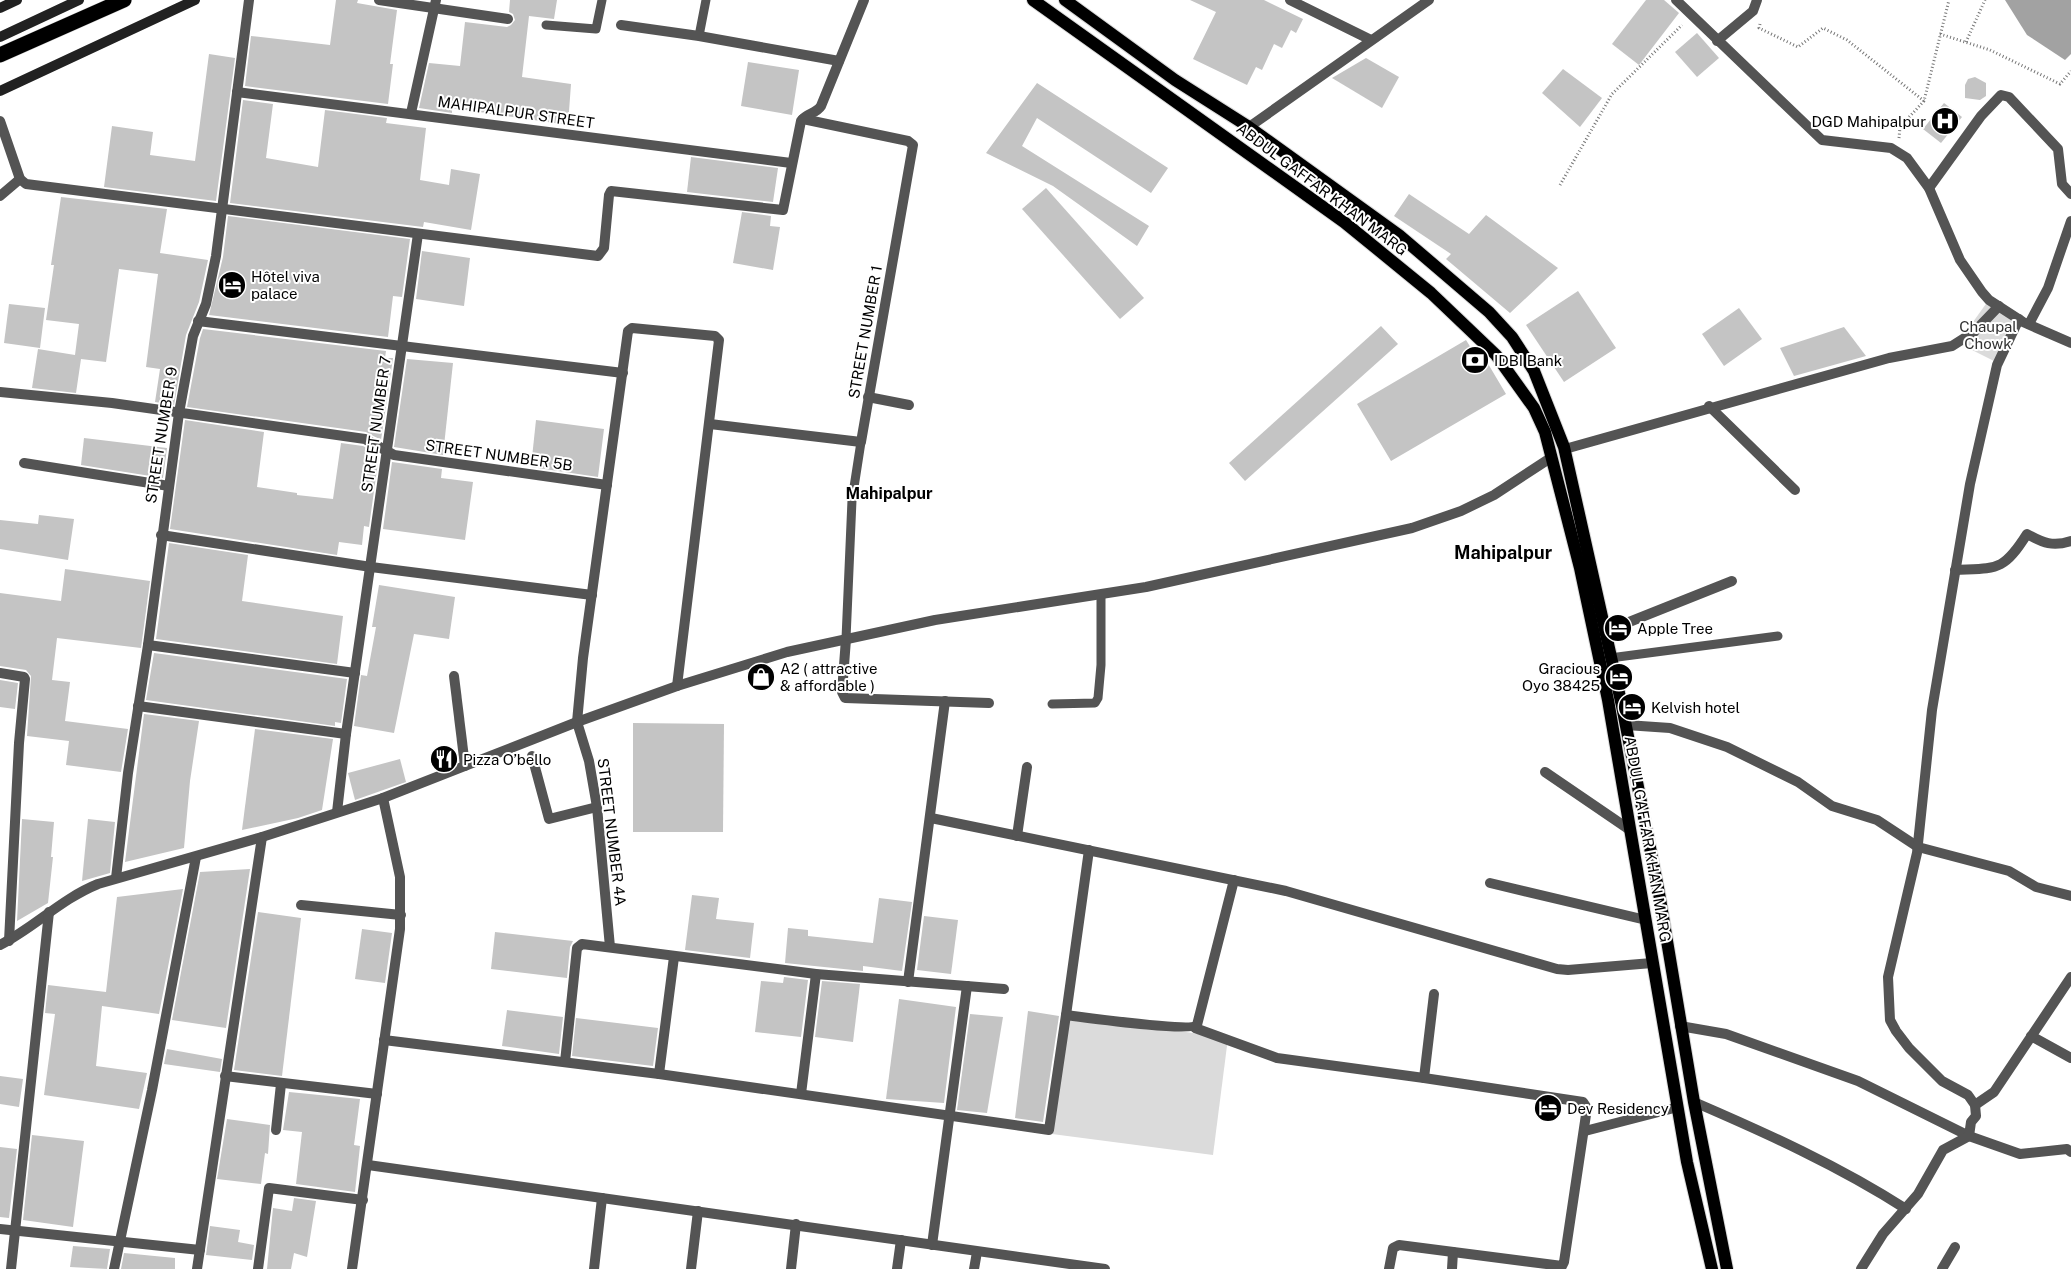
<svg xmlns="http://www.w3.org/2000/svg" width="2071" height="1269" font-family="'Public Sans',sans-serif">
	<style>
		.green { fill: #dbdbdb }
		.water { fill: #a2a2a2 }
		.building { fill: #c4c4c4 }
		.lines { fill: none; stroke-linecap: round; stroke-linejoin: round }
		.primary-casing { stroke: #dbdbdb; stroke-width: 14 }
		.motorway-casing { stroke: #dbdbdb; stroke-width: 16 }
		.path { stroke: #767676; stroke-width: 3; stroke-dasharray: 1 2.5; stroke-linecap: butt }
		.service { stroke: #545454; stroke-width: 9 }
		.minor { stroke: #545454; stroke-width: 10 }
		.secondary { stroke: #212121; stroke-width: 10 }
		.primary { stroke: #000; stroke-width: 12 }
		.motorway { stroke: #000; stroke-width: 15 }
		.labels { text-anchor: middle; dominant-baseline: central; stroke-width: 4; stroke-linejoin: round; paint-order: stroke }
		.street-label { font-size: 15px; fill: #000; stroke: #fff }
		.poi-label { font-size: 15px; fill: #000; stroke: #fff; text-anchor: start }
		.park-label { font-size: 15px; fill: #323232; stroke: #fff }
		.neighbourhood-label { font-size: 16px; font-weight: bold; fill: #000; stroke: #fff }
		.quarter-label { font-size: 18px; font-weight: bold; fill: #000; stroke: #fff }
	</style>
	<rect width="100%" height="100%" fill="#fff"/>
	<g class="green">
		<polygon points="1988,301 2017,321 1996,362 1958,343"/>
		<polygon points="1066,1015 1228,1038 1213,1155 1052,1134"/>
	</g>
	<polygon class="water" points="2005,0 2071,0 2071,54 2065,60 2027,35"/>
	<g class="building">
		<polygon points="336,0 358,0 357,3 397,10 390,64 393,64 388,104 245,86 251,36 330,45"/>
		<polygon points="510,0 557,0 554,19 529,16 522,77 571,84 568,125 452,108 452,113 419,108 429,63 460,66 465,22 507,27 511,25 515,20 513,14 509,12"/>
		<polygon points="1190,0 1264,0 1303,19 1296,33 1291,30 1282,48 1274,44 1262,70 1256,67 1247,85 1193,59 1216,12"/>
		<polygon points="1646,0 1664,0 1679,13 1639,65 1612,44"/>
		<polygon points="1697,33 1719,58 1697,77 1675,52"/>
		<polygon points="209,54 235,58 216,201 104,187 112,126 153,132 150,155 195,161"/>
		<polygon points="1366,58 1399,77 1382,108 1332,78"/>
		<polygon points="748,62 799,70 792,115 741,106"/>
		<polygon points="1563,69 1602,98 1580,127 1542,93"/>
		<polygon points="1975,77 1986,83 1986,96 1980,100 1965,98 1965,85 1968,79"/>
		<polygon points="1037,83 1168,168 1151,193 1037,118 1022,146 1149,226 1137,246 1053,186 986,153"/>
		<polygon points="243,100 273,104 266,158 318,167 325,110 387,118 386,123 426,128 420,180 449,185 451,169 480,174 471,230 424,222 423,227 230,203"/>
		<polygon points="1944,103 1962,117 1941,143 1923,129"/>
		<polygon points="691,157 778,168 773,202 687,192"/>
		<polygon points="1046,188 1144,298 1120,319 1022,209"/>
		<polygon points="1409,194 1469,234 1486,215 1558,268 1510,313 1446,259 1451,254 1394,216"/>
		<polygon points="61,197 167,209 160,253 208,260 199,302 186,335 174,405 155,402 160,369 146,367 158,274 119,269 106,362 81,359 76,393 32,388 38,349 75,355 79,324 46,320 54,265 51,265"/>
		<polygon points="742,212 771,216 770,226 780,227 773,270 733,263"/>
		<polygon points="228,216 410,239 402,297 393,296 388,337 209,315 223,257"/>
		<polygon points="422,251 470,258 464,306 416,299"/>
		<polygon points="1578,291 1616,348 1564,382 1526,325"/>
		<polygon points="9,304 45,308 40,348 4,343"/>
		<polygon points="1739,308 1762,339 1724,366 1702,334"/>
		<polygon points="1381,326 1398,344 1245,481 1229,463"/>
		<polygon points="1844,327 1866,356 1794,376 1780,348"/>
		<polygon points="203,329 386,351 385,358 393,358 381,440 366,432 187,407 200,338"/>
		<polygon points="1466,340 1479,361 1484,357 1506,394 1391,461 1357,404"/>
		<polygon points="407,359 453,363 443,455 394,447"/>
		<polygon points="185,420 264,432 257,487 297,493 297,495 333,499 341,443 363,446 379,455 369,527 364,526 362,545 339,542 337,555 170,529"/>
		<polygon points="536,420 604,429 598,477 531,467"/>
		<polygon points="84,438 167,448 163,478 81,465"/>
		<polygon points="392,462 442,469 441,478 473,482 465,540 383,529"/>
		<polygon points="39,515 74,519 68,560 0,549 0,520 38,524"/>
		<polygon points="169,543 248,555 242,601 343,616 337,664 156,639"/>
		<polygon points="65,569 150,581 141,648 57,638 52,680 70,682 65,721 128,729 121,772 66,765 69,741 27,736 31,676 26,670 0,666 0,593 61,601"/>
		<polygon points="379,585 455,597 449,639 414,634 394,733 354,726 361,675 367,676 376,627 372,627"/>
		<polygon points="154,653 347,679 341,723 335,722 335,726 146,700"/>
		<polygon points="0,680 18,683 15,709 0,707"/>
		<polygon points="144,714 199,721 190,781 184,848 125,862"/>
		<polygon points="633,723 724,724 723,832 633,832"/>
		<polygon points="255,729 333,739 322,810 298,818 242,830"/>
		<polygon points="400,759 406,782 355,800 348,773"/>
		<polygon points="22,819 54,822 51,857 53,857 48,903 17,921"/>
		<polygon points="88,819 115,822 110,873 82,881"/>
		<polygon points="250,869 226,1028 172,1020 200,872"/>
		<polygon points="183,889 159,1014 102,1006 96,1066 147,1073 139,1109 44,1095 55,1014 45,1013 48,985 106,992 117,897"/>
		<polygon points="692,895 719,898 716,919 754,923 750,958 685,950"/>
		<polygon points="879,898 912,902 902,971 863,966 863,971 785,963 788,928 808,930 808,936 873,943"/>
		<polygon points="258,912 301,918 282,1076 234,1070"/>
		<polygon points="924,916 958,920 951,974 917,970"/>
		<polygon points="362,929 392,933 385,983 355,979"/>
		<polygon points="495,932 573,941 570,947 567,978 491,969"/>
		<polygon points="784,977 808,980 801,1037 755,1032 761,981 783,983"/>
		<polygon points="822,981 860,984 853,1042 815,1037"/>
		<polygon points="899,999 956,1007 944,1103 886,1099"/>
		<polygon points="507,1010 563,1017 559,1054 502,1046"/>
		<polygon points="1028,1011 1059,1016 1043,1122 1015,1118"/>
		<polygon points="970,1014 1003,1017 987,1113 957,1110"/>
		<polygon points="576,1018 658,1028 653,1066 572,1056"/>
		<polygon points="167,1049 222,1059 220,1072 164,1064"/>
		<polygon points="0,1076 23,1079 19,1107 0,1104"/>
		<polygon points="289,1092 360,1099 354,1145 360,1146 355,1192 296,1184 302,1132 283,1130"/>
		<polygon points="227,1119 270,1125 268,1154 265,1153 261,1184 217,1179"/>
		<polygon points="32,1135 84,1141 73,1227 23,1220"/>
		<polygon points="0,1147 17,1149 9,1218 0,1217"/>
		<polygon points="294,1198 316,1201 307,1257 294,1253 291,1269 267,1269 273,1208 292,1211"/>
		<polygon points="210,1226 240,1230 238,1242 254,1245 252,1260 206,1255"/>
		<polygon points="73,1246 110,1249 107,1269 70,1267"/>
		<polygon points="124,1253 175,1258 175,1269 121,1269"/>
	</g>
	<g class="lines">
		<defs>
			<g id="primary">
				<polyline points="1033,0 1344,222 1431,293 1496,355 1534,408 1545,432 1580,568 1608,700 1687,1162 1712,1269"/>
				<polyline points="1065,0 1175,80 1249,127 1399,235 1489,312 1512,337 1534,371 1564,447 1622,706 1659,893 1694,1102 1727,1269"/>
			</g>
			<polyline id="motorway" points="0,55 124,0"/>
		</defs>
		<use href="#primary" class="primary-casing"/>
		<use href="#motorway" class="motorway-casing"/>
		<g class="path">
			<polyline points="1760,24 1759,28 1798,47 1823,28 1847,40 1924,101"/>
			<polyline points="1940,34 1990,50 2060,84 2071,71"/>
			<polyline points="1966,42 1985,0"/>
			<polyline points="1899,138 1900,127 1924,101 1949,0"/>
			<polyline points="1560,185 1612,94 1682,25"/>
		</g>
		<g class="service">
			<polyline points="546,25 596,29 602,0"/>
			<polyline points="699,36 706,0"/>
			<polyline points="846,639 852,500 861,442"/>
			<polyline points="1610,658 1778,636"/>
			<polyline points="1052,704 1095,703 1098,698 1101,665 1101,595"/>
		</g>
		<g class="minor">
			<polyline points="379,0 508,19"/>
			<polyline points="1290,0 1371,40"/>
			<polyline points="1676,0 1822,140 1891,148 1907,158 1929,188 1960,260 1982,292 1989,300 2023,322 2071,343"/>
			<polyline points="621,25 699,36 839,61"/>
			<polyline points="1717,41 1753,11 1757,0"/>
			<polyline points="237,92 791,163"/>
			<polyline points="411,113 436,0"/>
			<path d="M0,121L20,179L26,184L598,256L604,248L609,195L611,191L783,210L801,121C806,113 816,114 821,106L864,0"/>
			<polyline points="1249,127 1429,0"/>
			<polyline points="1929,188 1981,116 2001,95 2009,97 2058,149 2062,184 2071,194"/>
			<polyline points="0,196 20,179"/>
			<polyline points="198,321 623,373"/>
			<polyline points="2029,324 2048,288 2071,221"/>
			<polyline points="0,392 112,403 365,439 394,455 607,485"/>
			<polyline points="868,397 909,405"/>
			<polyline points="1709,406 1795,490"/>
			<polyline points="710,424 861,442 913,145 908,141 803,119"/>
			<polyline points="1565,449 1889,358 1952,346 1974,332 1999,306"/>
			<polyline points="24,463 169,486"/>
			<polyline points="161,535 371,567 592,595"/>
			<path d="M1955,570C1997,568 2003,572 2027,534C2043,543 2053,547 2071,541"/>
			<polyline points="1604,632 1732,581"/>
			<polyline points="846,639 842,692 845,698 989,703"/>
			<polyline points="148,645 355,673"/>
			<polyline points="0,673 24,677 25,679 19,743 9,941"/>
			<polyline points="454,676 465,766"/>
			<polyline points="138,706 346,734"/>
			<polyline points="1626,725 1670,728 1727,747 1798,782 1832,806 1877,820 1918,847 2009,871 2036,887 2071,896"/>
			<polyline points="532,756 549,819 597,807"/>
			<polyline points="1545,772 1630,830"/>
			<polyline points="337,812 346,734 418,234"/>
			<polyline points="931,818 1286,891 1557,969 1568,970 1652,963"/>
			<polyline points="1017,836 1027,767"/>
			<polyline points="116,878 128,773 148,645 179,413 193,336 206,304 216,256 249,0"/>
			<polyline points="1490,883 1646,920"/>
			<polyline points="301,905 401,915"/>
			<path d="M0,945C35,927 61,899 98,884L262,837L383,798L577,722L677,686L787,652L935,620L1146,587L1412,528L1461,511L1494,495L1552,457"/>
			<polyline points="610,947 597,807 589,761 577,722 583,658 628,331 632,328 715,336 719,340 677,686"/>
			<polyline points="908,982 945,701"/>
			<polyline points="1066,1015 1089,850"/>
			<polyline points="1680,1026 1726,1034 1858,1081 1969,1136 2020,1154 2067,1149 2071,1152"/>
			<polyline points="1195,1028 1277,1058 1424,1078"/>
			<polyline points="2031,1036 2071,1058"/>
			<path d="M384,1040L659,1074L1049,1130L1066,1015C1083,1017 1190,1032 1197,1025L1234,880"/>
			<polyline points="565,1062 577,948 582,944 816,974 1004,989"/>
			<polyline points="659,1074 674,957"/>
			<polyline points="225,1076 377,1094"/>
			<polyline points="801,1094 816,974"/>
			<path d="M1694,1102C1766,1133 1839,1166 1906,1209"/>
			<polyline points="1975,1105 1994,1092 2071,977"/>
			<polyline points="276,1130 281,1084"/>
			<polyline points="1585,1131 1678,1107"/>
			<polyline points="368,1165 1105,1269"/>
			<polyline points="0,1229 200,1250"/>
			<polyline points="932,1245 967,986"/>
			<polyline points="11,1269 49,912"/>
			<polyline points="114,1269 152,1090 196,857"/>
			<polyline points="197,1269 262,837"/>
			<polyline points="258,1269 269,1188 363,1200"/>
			<polyline points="352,1269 400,929 400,877 383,798"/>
			<polyline points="594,1269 602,1198"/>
			<polyline points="691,1269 698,1211"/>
			<polyline points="791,1269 796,1224"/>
			<polyline points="897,1269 901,1240"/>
			<polyline points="974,1269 977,1252"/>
			<polyline points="1389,1269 1393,1248 1399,1245 1562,1266 1564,1262 1587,1108 1583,1102 1424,1078 1434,994"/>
			<polyline points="1452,1269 1453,1252"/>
			<polyline points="1861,1269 1883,1234 1918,1194 1943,1150 1969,1136 1971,1122 1976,1116 1975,1105 1968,1095 1942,1081 1909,1048 1896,1031 1890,1020 1888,977 1917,853 1932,710 1970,484 1997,365 2019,319"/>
			<polyline points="1942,1269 1955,1247"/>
		</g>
		<g class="secondary">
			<polyline points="0,8 17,0"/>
			<polyline points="0,37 79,0"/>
			<polyline points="0,91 195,0"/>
		</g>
		<use href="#primary" class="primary"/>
		<use href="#motorway" class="motorway"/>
	</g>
	<defs>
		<symbol id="hospital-disc" viewBox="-11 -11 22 22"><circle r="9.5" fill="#000" stroke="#fff"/><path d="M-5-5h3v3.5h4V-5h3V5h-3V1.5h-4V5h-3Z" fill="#fff"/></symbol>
		<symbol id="hotel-disc" viewBox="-11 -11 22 22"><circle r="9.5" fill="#000" stroke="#fff"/><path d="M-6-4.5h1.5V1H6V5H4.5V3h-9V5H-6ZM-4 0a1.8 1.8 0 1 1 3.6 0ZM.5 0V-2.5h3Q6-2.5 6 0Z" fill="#fff"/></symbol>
		<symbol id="bank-disc" viewBox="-11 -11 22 22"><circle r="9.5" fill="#000" stroke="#fff"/><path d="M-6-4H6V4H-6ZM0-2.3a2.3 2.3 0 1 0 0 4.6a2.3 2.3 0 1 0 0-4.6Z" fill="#fff"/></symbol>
		<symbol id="shop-disc" viewBox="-11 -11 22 22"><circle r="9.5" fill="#000" stroke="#fff"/><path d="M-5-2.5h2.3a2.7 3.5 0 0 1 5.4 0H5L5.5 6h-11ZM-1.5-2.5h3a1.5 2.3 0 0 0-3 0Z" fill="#fff"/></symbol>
		<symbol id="restaurant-disc" viewBox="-11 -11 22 22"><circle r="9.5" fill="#000" stroke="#fff"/><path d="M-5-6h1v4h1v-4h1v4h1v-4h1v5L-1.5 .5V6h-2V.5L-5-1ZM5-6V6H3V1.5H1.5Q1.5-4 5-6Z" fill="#fff"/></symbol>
	</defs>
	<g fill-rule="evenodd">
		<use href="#hospital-disc" x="1929" y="105" width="32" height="32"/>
		<use href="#hotel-disc" x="216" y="269" width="32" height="32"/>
		<use href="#bank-disc" x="1459" y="344" width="32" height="32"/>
		<use href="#hotel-disc" x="1602" y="612" width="32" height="32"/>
		<use href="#shop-disc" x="745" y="661" width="32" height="32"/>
		<use href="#hotel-disc" x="1603" y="661" width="32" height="32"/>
		<use href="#hotel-disc" x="1616" y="691" width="32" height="32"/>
		<use href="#restaurant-disc" x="428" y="743" width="32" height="32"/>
		<use href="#hotel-disc" x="1532" y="1092" width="32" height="32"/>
	</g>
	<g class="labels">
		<g class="street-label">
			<text transform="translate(516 112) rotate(8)">MAHIPALPUR STREET</text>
			<text transform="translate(1322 189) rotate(37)">ABDUL GAFFAR KHAN MARG</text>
			<text transform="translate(865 332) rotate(-80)">STREET NUMBER 1</text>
			<text transform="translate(376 424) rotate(-82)">STREET NUMBER 7</text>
			<text transform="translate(161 435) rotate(-81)">STREET NUMBER 9</text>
			<text transform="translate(499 455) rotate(8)">STREET NUMBER 5B</text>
			<text transform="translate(612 832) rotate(83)">STREET NUMBER 4A</text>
			<text transform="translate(1648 839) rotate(80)">ABDUL GAFFAR KHAN MARG</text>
		</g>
		<g class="poi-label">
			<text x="1926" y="121" text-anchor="end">DGD Mahipalpur</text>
			<text x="251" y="276">Hôtel viva<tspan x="251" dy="17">palace</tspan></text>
			<text x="1494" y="360">IDBI Bank</text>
			<text x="1637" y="628">Apple Tree</text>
			<text x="780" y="668">A2 ( attractive<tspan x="780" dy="17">&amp; affordable )</tspan></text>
			<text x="1600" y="668" text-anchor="end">Gracious<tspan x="1600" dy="17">Oyo 38425</tspan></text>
			<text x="1651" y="707">Kelvish hotel</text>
			<text x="463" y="759">Pizza O’bello</text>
			<text x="1567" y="1108">Dev Residency</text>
		</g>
		<g class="park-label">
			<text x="1988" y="326">Chaupal<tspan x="1988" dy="17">Chowk</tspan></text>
		</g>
		<g class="neighbourhood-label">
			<text x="889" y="493">Mahipalpur</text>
		</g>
		<g class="quarter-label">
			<text x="1503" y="552">Mahipalpur</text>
		</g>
	</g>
</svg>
